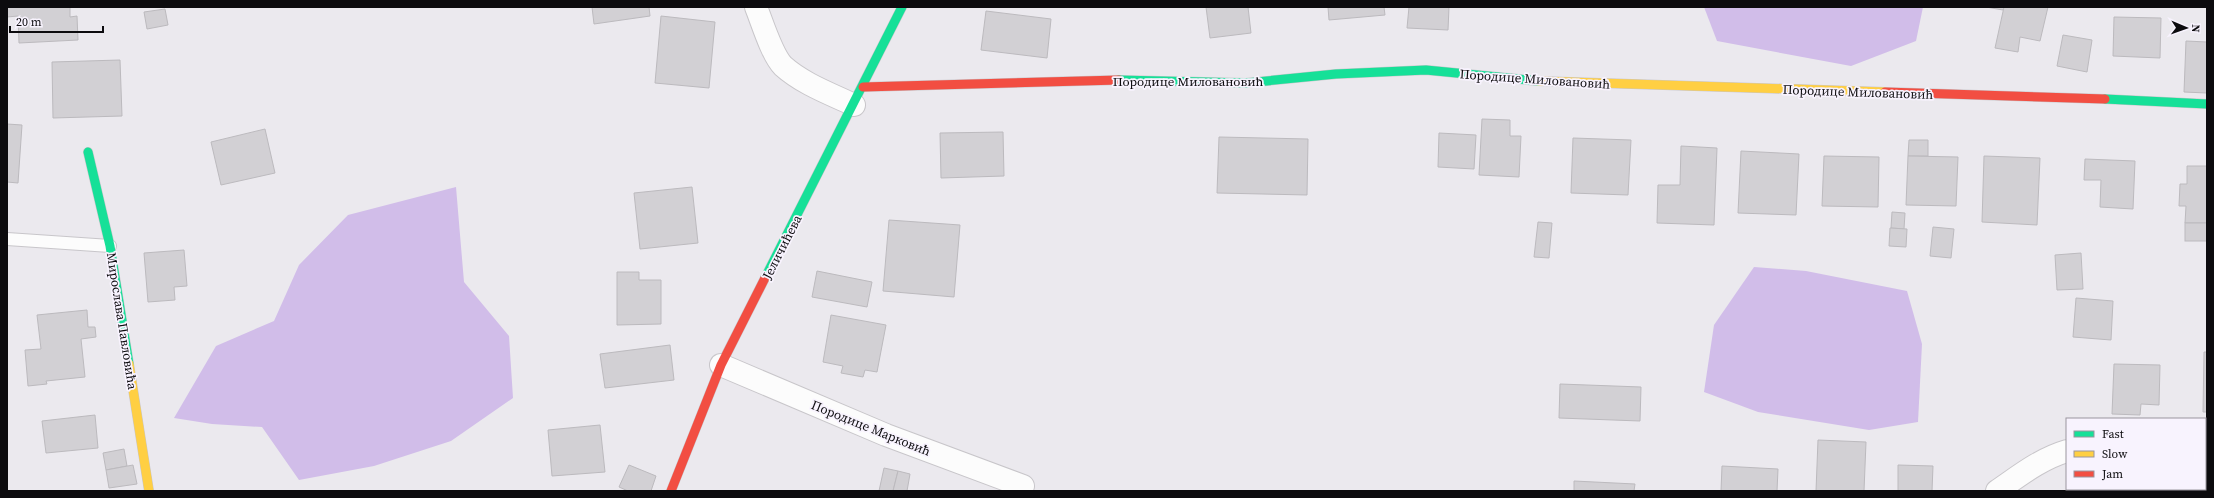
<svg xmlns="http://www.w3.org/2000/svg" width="2214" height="498" font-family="'Source Serif 4',serif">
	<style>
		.forest { fill: #d1bde9 }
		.building { fill: #d2d0d4; stroke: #bcbabe }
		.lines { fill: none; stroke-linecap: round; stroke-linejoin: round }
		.lane-casing { stroke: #c8c6ca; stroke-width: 14 }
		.street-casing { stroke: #c8c6ca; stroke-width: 24 }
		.fast-casing { stroke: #c8c6ca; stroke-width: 10 }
		.slow-casing { stroke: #c8c6ca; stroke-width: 10 }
		.jam-casing { stroke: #c8c6ca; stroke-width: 10 }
		.lane { stroke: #fcfcfc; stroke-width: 12 }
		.street { stroke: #fcfcfc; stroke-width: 22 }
		.fast { stroke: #16e098; stroke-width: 9 }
		.slow { stroke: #ffcf43; stroke-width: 9 }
		.jam { stroke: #f24e42; stroke-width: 9 }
		.labels { text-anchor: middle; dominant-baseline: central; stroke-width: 3.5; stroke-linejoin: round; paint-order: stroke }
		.street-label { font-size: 13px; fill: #0c0b0e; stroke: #f8f3fe }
	</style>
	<rect width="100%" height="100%" fill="#ebe9ee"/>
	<g class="forest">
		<polygon points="1704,7 1923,7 1916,41 1851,66 1717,41"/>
		<polygon points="456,187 464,282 509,336 513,398 451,441 374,466 299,480 262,427 212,424 174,418 216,346 274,321 299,265 348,215"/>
		<polygon points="1754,267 1806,271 1907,291 1922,344 1918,422 1869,430 1758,412 1704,392 1714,325"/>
	</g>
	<g class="building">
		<polygon points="7,7 70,7 70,17 77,16 78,40 19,43 18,16 7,17"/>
		<polygon points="592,7 649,7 650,16 594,24"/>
		<polygon points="1206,7 1248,7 1251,33 1210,38"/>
		<polygon points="1328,7 1384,7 1385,15 1329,20"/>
		<polygon points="1409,7 1449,7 1448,30 1407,28"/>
		<polygon points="1986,7 2004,7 2003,10"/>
		<polygon points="2004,7 2048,7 2040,41 2020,37 2018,52 1995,48"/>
		<polygon points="165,9 168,25 147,29 144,12"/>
		<polygon points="986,11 1051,19 1047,58 981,50"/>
		<polygon points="661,16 715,22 709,88 655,83"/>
		<polygon points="2114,17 2161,18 2160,58 2113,56"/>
		<polygon points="2063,35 2092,40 2087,72 2057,66"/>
		<polygon points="2186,41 2207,42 2207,93 2184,92"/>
		<polygon points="120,60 122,116 53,118 52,62"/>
		<polygon points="1482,119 1510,120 1510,136 1521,136 1519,177 1479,175"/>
		<polygon points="7,124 22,125 18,183 7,182"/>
		<polygon points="265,129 275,173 221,185 211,142"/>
		<polygon points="1003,132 1004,176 941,178 940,133"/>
		<polygon points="1439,133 1476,135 1474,169 1438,167"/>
		<polygon points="1219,137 1308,139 1307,195 1217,193"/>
		<polygon points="1573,138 1631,140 1628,195 1571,193"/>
		<polygon points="1909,140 1928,140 1928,156 1908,156"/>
		<polygon points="1681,146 1717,148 1714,225 1657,223 1658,185 1680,185"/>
		<polygon points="1741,151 1799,154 1796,215 1738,213"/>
		<polygon points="1824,156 1879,157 1878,207 1822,206"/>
		<polygon points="1908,156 1958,157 1956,206 1906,205"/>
		<polygon points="1984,156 2040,158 2037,225 1982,222"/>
		<polygon points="2085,159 2135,161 2133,209 2100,207 2101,180 2084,180"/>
		<polygon points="2187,166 2207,166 2207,223 2185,223 2186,206 2179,206 2180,184 2187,184"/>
		<polygon points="692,187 698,243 640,249 634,193"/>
		<polygon points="1892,212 1905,213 1904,229 1891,228"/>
		<polygon points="889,220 960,225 954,297 883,291"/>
		<polygon points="1538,222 1552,223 1549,258 1534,257"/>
		<rect x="2185" y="223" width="22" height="18"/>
		<polygon points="1933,227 1954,229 1951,258 1930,256"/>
		<polygon points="1890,228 1907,229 1906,247 1889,246"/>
		<polygon points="184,250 187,286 174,287 175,300 148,302 144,253"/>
		<polygon points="2081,253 2083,289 2057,290 2055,255"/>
		<polygon points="817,271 872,282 867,307 812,297"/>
		<polygon points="617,272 639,272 639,280 661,280 661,324 617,325"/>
		<polygon points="2076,298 2113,301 2111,340 2073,337"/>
		<polygon points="87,310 88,327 95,327 96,337 81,339 85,377 46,381 47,384 28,386 25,350 41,349 37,315"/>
		<polygon points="831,315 886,325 877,372 865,370 863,377 841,373 843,366 823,362"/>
		<polygon points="670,345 674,380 605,388 600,354"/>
		<polygon points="2204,352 2207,352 2207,412 2203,412"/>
		<polygon points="2114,364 2160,365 2159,405 2141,404 2140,415 2112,414"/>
		<polygon points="1560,384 1641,387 1640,421 1559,418"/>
		<polygon points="95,415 98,448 46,453 42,421"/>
		<polygon points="600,425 605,472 552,476 548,430"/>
		<polygon points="1818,440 1866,442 1864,491 1816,491"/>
		<polygon points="124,449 127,466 106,470 103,453"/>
		<polygon points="133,465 137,484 109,488 106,470"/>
		<polygon points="629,465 656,476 651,491 628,491 619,487"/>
		<polygon points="1898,465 1933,466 1932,491 1898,491"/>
		<polygon points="1722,466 1778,469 1777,491 1721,491"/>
		<polygon points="884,468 898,471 893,491 879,491"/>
		<polygon points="898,471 910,474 907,491 893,491"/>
		<polygon points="1574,481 1635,484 1634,491 1574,491"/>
	</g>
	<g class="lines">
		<defs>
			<polyline id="lane" points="7,239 110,246"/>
			<g id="street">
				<path d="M756,7C762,22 772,55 783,66C803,84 831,94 854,105"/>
				<polyline points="721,365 886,435 1023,486"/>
				<polyline points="2205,454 2207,454"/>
				<path d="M1997,491C2019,476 2040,459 2067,451"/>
			</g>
			<g id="fast">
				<polyline points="1119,80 1246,83 1336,74 1426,70 1538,81"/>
				<polyline points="2105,99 2207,104"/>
				<polyline points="88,152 110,246 129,364"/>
				<polyline points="765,278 902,7"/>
			</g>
			<g id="slow">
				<polyline points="1538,81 1885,92"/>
				<polyline points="129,364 149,491"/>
			</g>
			<g id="jam">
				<polyline points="863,87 1119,80"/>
				<polyline points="1885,92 2105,99"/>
				<polyline points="671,491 721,365 765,278"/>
			</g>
		</defs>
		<use href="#lane" class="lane-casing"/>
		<use href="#street" class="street-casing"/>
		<use href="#fast" class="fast-casing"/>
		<use href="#slow" class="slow-casing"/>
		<use href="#jam" class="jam-casing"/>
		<use href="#lane" class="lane"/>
		<use href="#street" class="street"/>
		<use href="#fast" class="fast"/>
		<use href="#slow" class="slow"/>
		<use href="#jam" class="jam"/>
	</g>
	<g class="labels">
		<g class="street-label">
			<text transform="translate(1535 79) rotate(4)">Породице Миловановић</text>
			<text x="1188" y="81">Породице Миловановић</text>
			<text transform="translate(1858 92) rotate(2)">Породице Миловановић</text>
			<text transform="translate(782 247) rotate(-63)">Јеличићева</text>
			<text transform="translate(122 321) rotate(81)">Мирослава Павловића</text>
			<text transform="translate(871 428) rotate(22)">Породице Марковић</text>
		</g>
	</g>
	<rect width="2214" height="498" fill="none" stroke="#0c0b0e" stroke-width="16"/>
	<rect x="2066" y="418" width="140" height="72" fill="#f8f3fe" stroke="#9a969e"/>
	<rect x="2074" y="431" width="20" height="6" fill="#16e098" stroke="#9a969e"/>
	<text x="2102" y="438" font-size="12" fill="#0c0b0e">Fast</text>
	<rect x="2074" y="451" width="20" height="6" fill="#ffcf43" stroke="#9a969e"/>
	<text x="2102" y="458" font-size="12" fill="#0c0b0e">Slow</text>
	<rect x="2074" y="471" width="20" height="6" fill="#f24e42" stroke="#9a969e"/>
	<text x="2102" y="478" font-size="12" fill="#0c0b0e">Jam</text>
	<g transform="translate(2186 28) rotate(92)" stroke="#f8f3fe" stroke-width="3" paint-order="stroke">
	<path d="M0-3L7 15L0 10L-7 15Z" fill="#0c0b0e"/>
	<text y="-6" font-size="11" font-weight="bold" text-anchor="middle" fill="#0c0b0e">N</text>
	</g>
	<path d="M10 26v6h93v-6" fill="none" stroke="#0c0b0e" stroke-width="2"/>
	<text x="16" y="26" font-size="12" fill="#0c0b0e" stroke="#f8f3fe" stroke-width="3" paint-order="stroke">20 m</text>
</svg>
